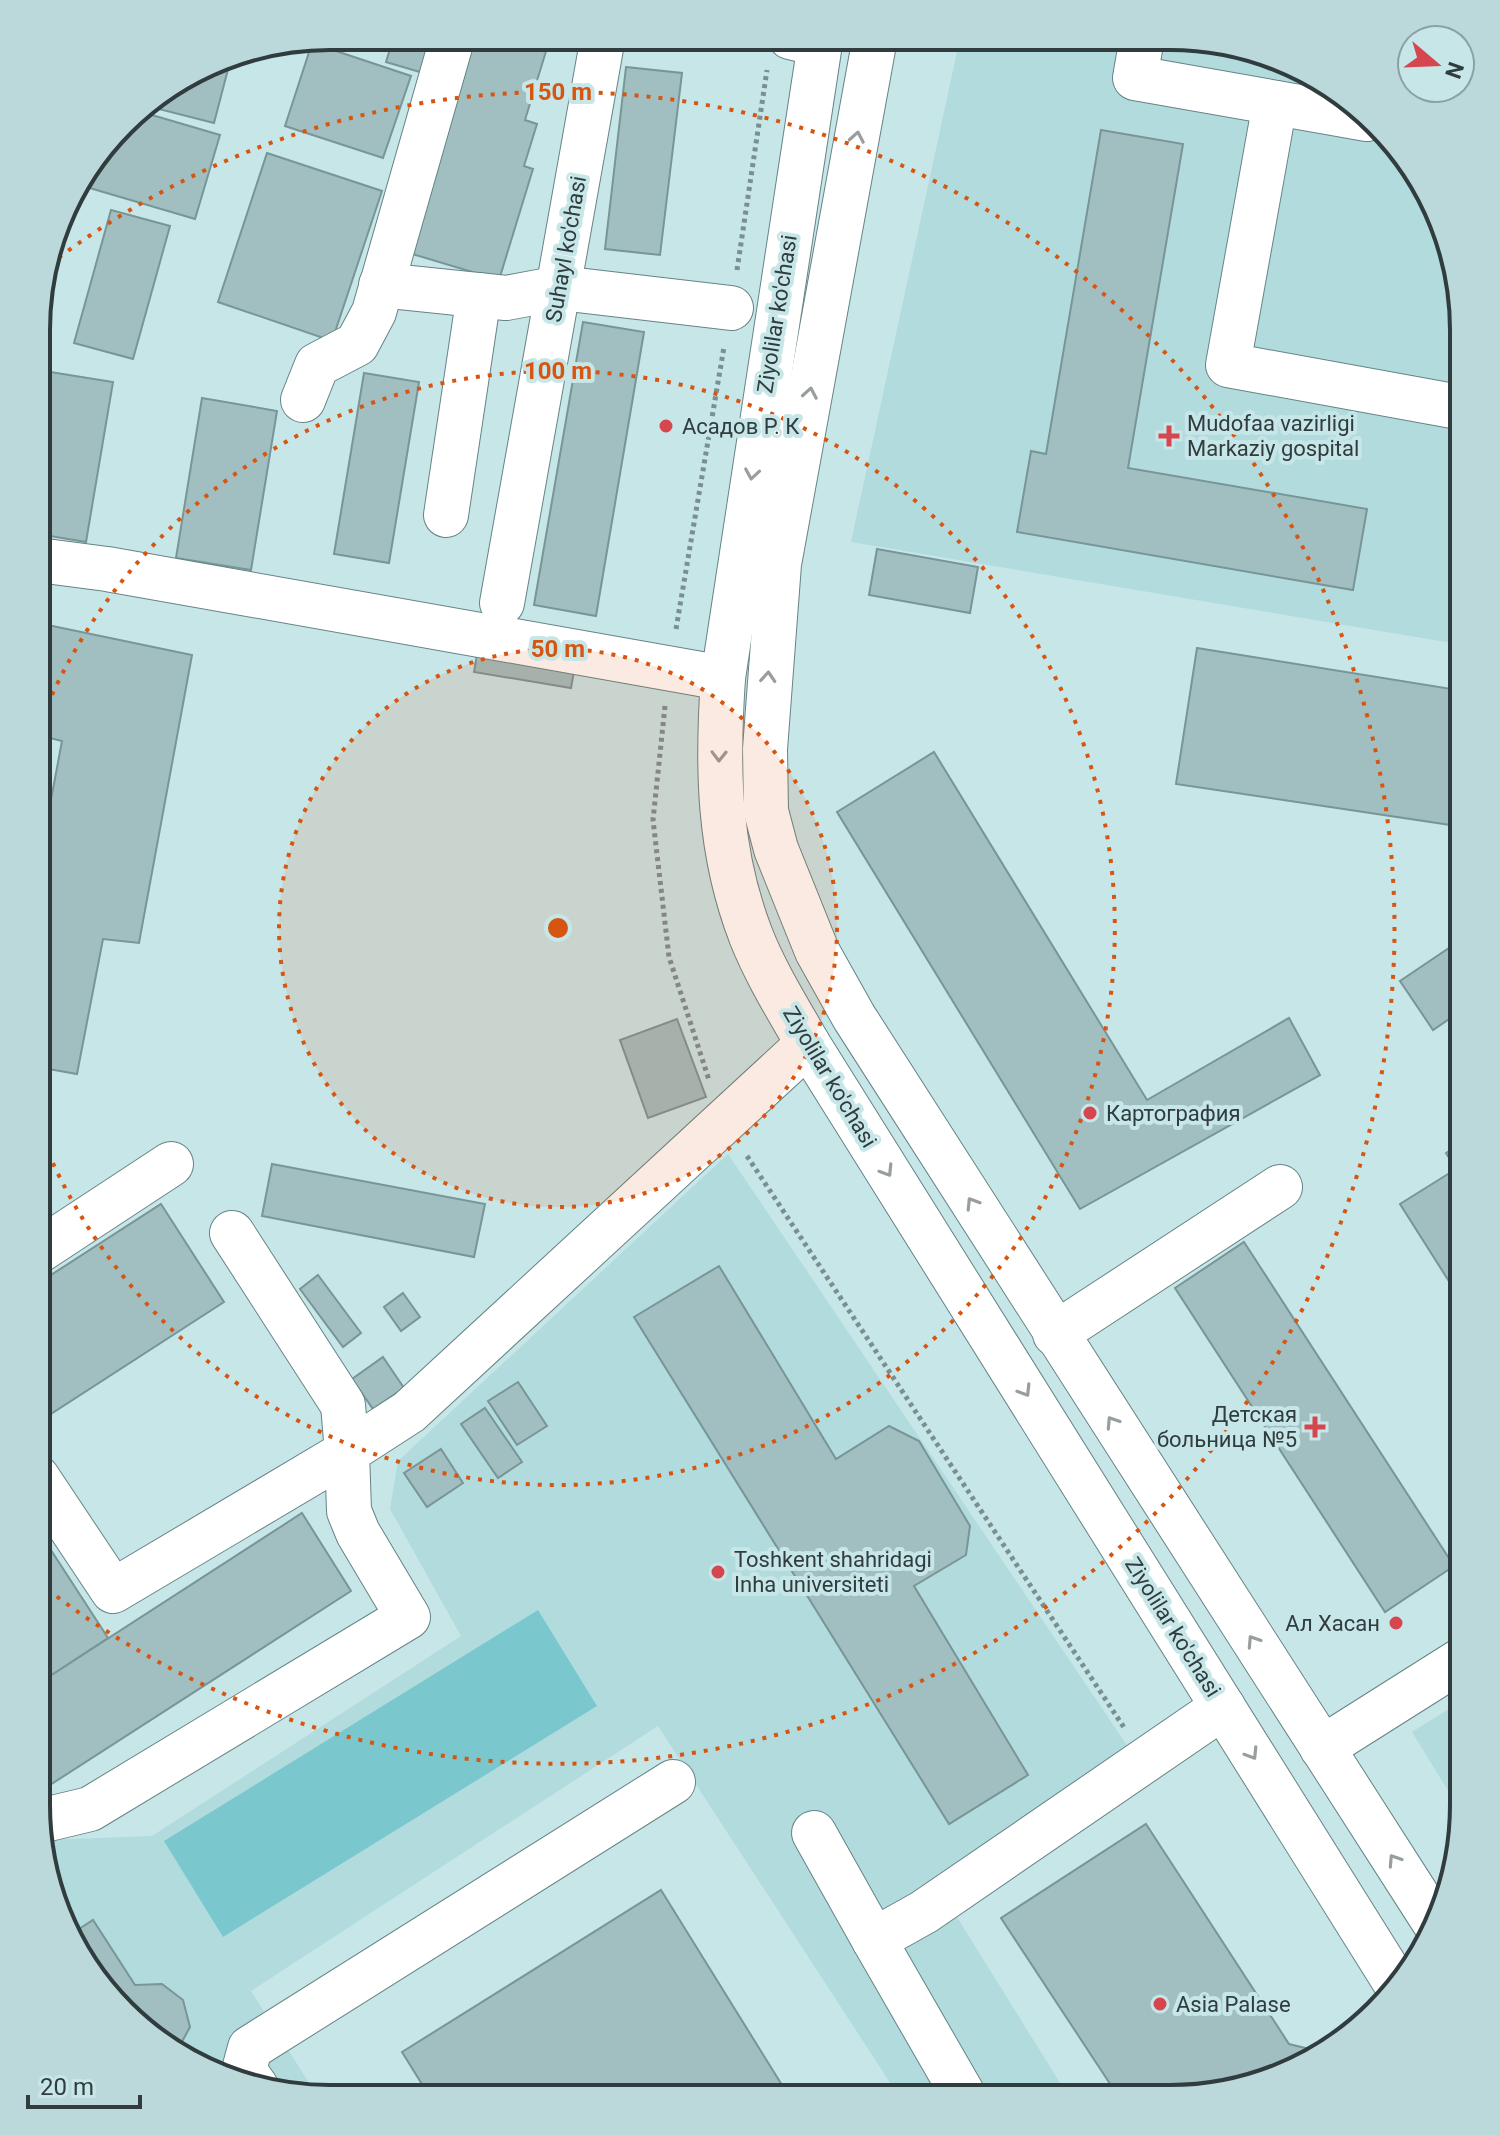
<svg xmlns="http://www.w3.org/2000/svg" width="1500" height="2135" font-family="Roboto,sans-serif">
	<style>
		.built { fill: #b2dbde }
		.green { fill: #7ac8ce }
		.building { fill: #a1bfc1; stroke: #789597; stroke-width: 2 }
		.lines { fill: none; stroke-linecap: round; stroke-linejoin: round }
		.minor-casing { stroke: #668385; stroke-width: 46 }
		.major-casing { stroke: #668385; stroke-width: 46 }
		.path { stroke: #7a8f90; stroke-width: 5; stroke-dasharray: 4 4; stroke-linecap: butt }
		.minor { stroke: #fff; stroke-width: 44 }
		.major { stroke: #fff; stroke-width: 44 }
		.oneway { stroke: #989e9e }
		.ring { fill: none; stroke: #d65611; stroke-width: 4; stroke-dasharray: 4 8 }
		.poi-dot { fill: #d6464e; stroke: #c7e6e8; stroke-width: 3 }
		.labels { text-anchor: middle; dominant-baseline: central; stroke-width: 8; stroke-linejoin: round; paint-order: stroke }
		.street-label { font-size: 22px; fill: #303c3d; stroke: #c7e6e8 }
		.poi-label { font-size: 22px; fill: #303c3d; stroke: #c7e6e8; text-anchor: start }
		.rim { fill: none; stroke: #303c3d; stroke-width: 4 }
		.centre { fill: #d65611; stroke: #c7e6e8; stroke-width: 4 }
		.ring-label { font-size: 24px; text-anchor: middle; font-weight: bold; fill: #d65611; stroke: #c7e6e8; stroke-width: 8; stroke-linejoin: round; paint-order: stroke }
	</style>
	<rect width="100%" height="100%" fill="#c7e6e8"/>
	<g class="built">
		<polygon points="960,38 1209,39 1349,96 1434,200 1464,330 1464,645 851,542"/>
		<polygon points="728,1154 1145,1772 952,1909 1070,2099 900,2098 658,1726 251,1991 318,2097 292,2097 218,2077 151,2039 66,1935 44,1840 152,1836 461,1636 390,1509 398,1461"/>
		<polygon points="1463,1700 1463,1815 1412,1732"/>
	</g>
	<polygon class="green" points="538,1610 597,1706 223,1937 164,1841"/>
	<g class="building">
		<polygon points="394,36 441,36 430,75 386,62"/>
		<polygon points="475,36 534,37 532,44 547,48 525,120 537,124 524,166 533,169 499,280 409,253"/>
		<polygon points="312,43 411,76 383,158 285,126"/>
		<polygon points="232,54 214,123 143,105"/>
		<polygon points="626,67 682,73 660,255 605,249"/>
		<polygon points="135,110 220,135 195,219 83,186 89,167"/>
		<polygon points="1101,130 1183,144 1128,468 1367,509 1353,590 1017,532 1031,451 1046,454"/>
		<polygon points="267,153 382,191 332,341 218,302"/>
		<polygon points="111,210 170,226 133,359 74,343"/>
		<polygon points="583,322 644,332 596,616 534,605"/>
		<polygon points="38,370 113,382 86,542 38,534"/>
		<polygon points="364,373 419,382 389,563 334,554"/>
		<polygon points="202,398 277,411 251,570 176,558"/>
		<polygon points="877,549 978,567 970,613 869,595"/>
		<polygon points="38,623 192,655 139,943 103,939 77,1074 37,1067 38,869 62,741 38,735"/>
		<polygon points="480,637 577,654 571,688 474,672"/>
		<polygon points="1197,648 1464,691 1464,827 1176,784"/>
		<polygon points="934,752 1147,1100 1289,1018 1320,1075 1080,1209 837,812"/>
		<polygon points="1464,938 1464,1009 1433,1030 1400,981"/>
		<polygon points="677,1019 706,1097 648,1118 620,1040"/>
		<polygon points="1464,1141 1464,1305 1400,1204 1456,1169 1446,1153"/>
		<polygon points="272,1164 485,1204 474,1257 262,1216"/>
		<polygon points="161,1204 224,1302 43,1419 37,1409 37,1284"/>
		<polygon points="1244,1242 1454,1566 1385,1612 1175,1288"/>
		<polygon points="719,1266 836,1459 889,1426 919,1441 970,1526 966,1555 914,1586 1028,1775 949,1824 634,1317"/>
		<polygon points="318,1275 361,1333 343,1347 300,1289"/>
		<polygon points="403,1293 420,1317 401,1331 384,1307"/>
		<polygon points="383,1357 404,1388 373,1409 352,1379"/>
		<polygon points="518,1382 547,1426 517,1445 488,1401"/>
		<polygon points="485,1408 522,1462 498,1478 461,1424"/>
		<polygon points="441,1449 463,1483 427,1507 404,1473"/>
		<polygon points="302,1513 351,1591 36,1794 36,1685"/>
		<polygon points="36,1527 108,1638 36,1685"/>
		<polygon points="1146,1824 1289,2044 1314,2050 1318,2057 1300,2069 1170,2099 1120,2099 1001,1918"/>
		<polygon points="661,1890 790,2098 430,2097 402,2052"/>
		<polygon points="57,1896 79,1929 93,1920 135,1985 162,1984 183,2000 190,2027 178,2049 183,2056 151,2039 66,1935"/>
	</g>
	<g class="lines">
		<defs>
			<g id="minor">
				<polyline points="790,37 820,44"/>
				<polyline points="1142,38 1135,78 1367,119"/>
				<polyline points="1275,103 1228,365 1464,408"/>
				<polyline points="381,285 506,298 560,288 731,308"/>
				<polyline points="303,400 317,365 357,344 374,312 453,36"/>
				<polyline points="446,515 479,295"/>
				<polyline points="38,560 107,569 723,678"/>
				<polyline points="502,603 603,37"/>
				<polyline points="37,1252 171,1164"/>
				<polyline points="1055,1334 1280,1187"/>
				<polyline points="37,1477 113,1591 347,1452 343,1405 232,1233"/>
				<polyline points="1322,1748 1463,1659"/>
				<polyline points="40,1821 90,1809 408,1617 358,1533 349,1511 347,1452 409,1412 808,1044"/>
				<polyline points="814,1833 874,1940"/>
				<polyline points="256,2087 244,2070 250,2048 673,1782"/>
				<polyline points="965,2098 874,1940 924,1912 1223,1707"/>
			</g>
			<g id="major">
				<path d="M821,37L723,678C717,767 718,851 751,936C766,974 788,1009 808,1044L1398,1987"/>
				<polyline points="875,38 779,564 765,749 766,811 776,849 817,951 854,1017 1436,1925"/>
			</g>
		</defs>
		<use href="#minor" class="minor-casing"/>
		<use href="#major" class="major-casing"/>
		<g class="path">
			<polyline points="737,270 767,70"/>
			<polyline points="676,629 724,347"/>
			<polyline points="665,706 653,820 669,957 709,1080"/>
			<polyline points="747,1156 1125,1729"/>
		</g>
		<use href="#minor" class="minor"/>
		<use href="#major" class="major"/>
	</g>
	<defs><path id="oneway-chevron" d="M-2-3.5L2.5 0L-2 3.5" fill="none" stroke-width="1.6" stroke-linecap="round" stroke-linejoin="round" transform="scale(2)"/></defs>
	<g class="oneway">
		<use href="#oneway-chevron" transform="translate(857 137) rotate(-80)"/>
		<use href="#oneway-chevron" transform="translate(810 393) rotate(-80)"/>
		<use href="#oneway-chevron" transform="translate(752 474) rotate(99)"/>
		<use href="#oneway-chevron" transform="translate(768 677) rotate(-86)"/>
		<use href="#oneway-chevron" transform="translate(719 756) rotate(91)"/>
		<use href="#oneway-chevron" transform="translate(887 1171) rotate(58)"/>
		<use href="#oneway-chevron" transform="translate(972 1203) rotate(-122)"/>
		<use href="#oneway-chevron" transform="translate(1025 1391) rotate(58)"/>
		<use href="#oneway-chevron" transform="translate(1112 1422) rotate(-123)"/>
		<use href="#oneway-chevron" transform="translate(1253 1641) rotate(-123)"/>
		<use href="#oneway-chevron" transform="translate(1252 1754) rotate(58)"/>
		<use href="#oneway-chevron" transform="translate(1394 1860) rotate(-123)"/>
	</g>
	<circle cx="558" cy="928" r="279" fill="#d65611" fill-opacity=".12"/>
	<g class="ring">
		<circle cx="558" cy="928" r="279"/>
		<path d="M38 728A557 557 0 1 1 38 1128"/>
		<path d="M49 265A836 836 0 1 1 38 1582"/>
	</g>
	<g class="poi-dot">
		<circle cx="666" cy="426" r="8"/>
		<path d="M1165 424h8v8h8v8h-8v8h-8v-8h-8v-8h8z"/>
		<circle cx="1090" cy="1113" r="8"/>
		<path d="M1311 1415h8v8h8v8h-8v8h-8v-8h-8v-8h8z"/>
		<circle cx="718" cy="1572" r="8"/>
		<circle cx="1396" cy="1623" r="8"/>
		<circle cx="1160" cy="2004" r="8"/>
	</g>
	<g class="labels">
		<g class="street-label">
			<text transform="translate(566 249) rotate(-80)">Suhayl ko'chasi</text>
			<text transform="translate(777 314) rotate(-81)">Ziyolilar ko'chasi</text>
			<text transform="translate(830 1077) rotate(59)">Ziyolilar ko'chasi</text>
			<text transform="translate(1173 1627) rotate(58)">Ziyolilar ko'chasi</text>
		</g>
		<g class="poi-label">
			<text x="1187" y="423">Mudofaa vazirligi<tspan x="1187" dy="25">Markaziy gospital</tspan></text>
			<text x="682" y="426">Асадов Р. К</text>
			<text x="1106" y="1113">Картография</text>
			<text x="1297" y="1414" text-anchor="end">Детская<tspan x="1297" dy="25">больница №5</tspan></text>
			<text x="734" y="1559">Toshkent shahridagi<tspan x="734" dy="25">Inha universiteti</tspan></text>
			<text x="1380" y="1623" text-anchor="end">Ал Хасан</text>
			<text x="1176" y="2004">Asia Palase</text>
		</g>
	</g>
	<path d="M0 0H1500V2135H0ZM330 50H1170A280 280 0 0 1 1450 330V1805A280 280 0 0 1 1170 2085H330A280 280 0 0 1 50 1805V330A280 280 0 0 1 330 50Z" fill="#bbd8da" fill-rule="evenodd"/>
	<path class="rim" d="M330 50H1170A280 280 0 0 1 1450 330V1805A280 280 0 0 1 1170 2085H330A280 280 0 0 1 50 1805V330A280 280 0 0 1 330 50Z"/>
	<circle cx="558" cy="928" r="12" class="centre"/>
	<g class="ring-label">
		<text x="558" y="100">150 m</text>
		<text x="558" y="379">100 m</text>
		<text x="558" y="657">50 m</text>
	</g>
	<g transform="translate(1436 64) rotate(109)"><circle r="38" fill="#c7e6e8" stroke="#8ba2a4" stroke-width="2"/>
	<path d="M0-6L14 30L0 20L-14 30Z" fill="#d6464e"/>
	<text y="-12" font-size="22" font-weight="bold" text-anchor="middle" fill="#303c3d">N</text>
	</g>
	<path d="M28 2095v12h112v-12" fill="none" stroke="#303c3d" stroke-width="4"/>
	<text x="40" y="2095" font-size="24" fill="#303c3d" stroke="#c7e6e8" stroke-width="6" paint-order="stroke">20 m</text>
</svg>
